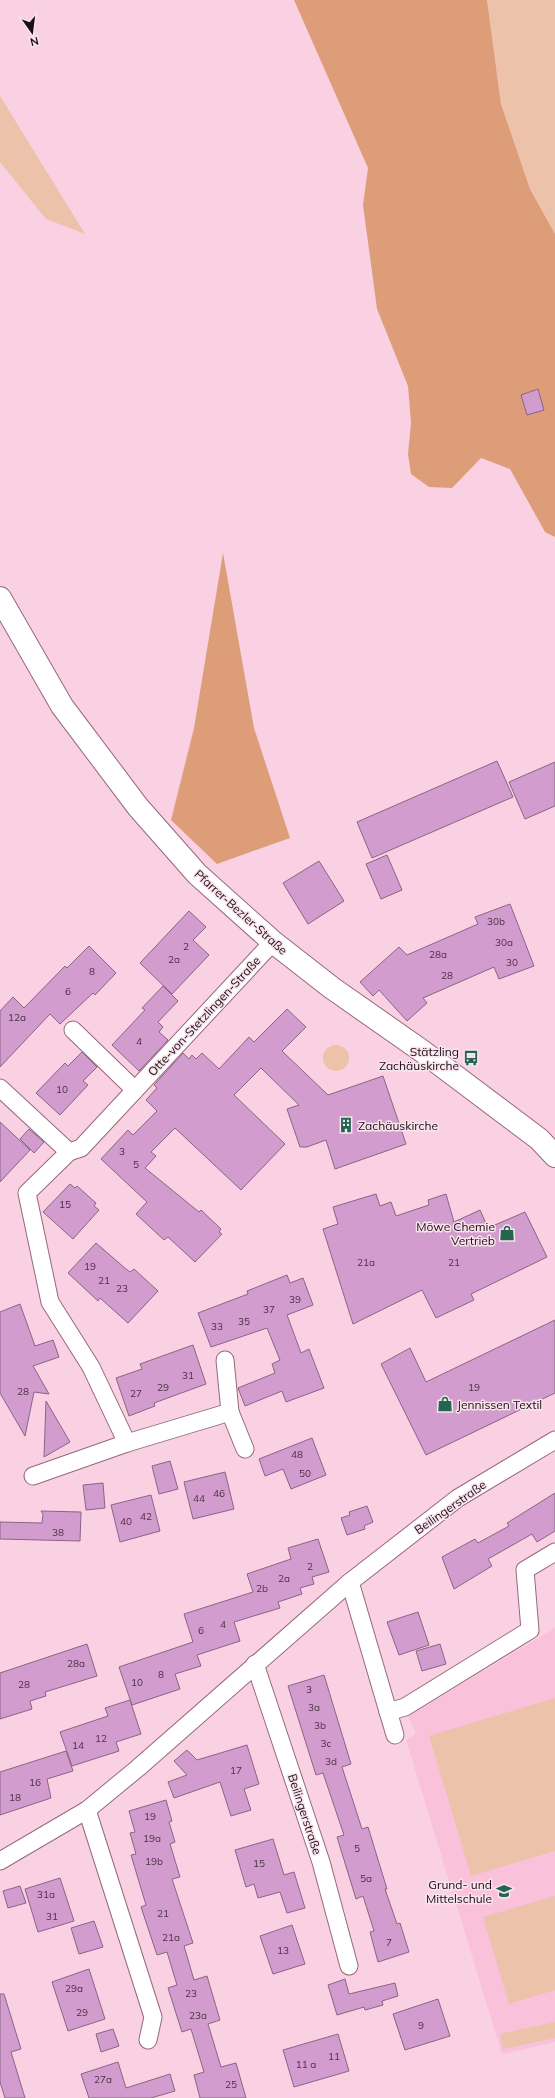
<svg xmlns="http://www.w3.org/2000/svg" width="555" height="2098" font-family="Mulish,sans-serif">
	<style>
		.built { fill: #fac1db }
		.green { fill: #edc2ab }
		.forest { fill: #de9d79 }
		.building { fill: #d39cce; stroke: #886585 }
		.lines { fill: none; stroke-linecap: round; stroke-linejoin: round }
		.street-casing { stroke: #95697d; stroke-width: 19 }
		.secondary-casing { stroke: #95697d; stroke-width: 24 }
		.street { stroke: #fff; stroke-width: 17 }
		.secondary { stroke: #fff; stroke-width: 22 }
		.labels { text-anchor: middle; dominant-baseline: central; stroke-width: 3; stroke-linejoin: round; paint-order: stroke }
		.number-label { font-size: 10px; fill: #4a3143 }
		.street-label { font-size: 12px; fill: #1d0d15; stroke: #f9e4ed }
		.poi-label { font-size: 12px; fill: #1d0d15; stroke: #f9e4ed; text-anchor: end }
	</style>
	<rect width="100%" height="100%" fill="#f9d1e2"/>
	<polygon class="built" points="555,1628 555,2042 502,2054 406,1740 416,1734 408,1716"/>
	<g class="green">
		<polygon points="487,0 555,0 555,234 530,189 501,104"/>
		<polygon points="0,96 85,234 46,219 0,162"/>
		<circle cx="336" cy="1058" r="13"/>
		<polygon points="555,1698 555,1851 471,1876 429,1736"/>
		<polygon points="555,1896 555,1990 509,2004 483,1917"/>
		<polygon points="555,2022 555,2038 503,2049 500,2034"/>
	</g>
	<g class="forest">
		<polygon points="294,0 487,0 501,104 530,189 555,234 555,537 545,532 510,469 481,458 452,488 429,487 411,474 408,454 411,423 408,386 377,309 363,205 368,168"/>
		<polygon points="223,553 254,728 290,838 217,864 171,820 194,728"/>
	</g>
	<g class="building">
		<polygon points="538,389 544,410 527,415 521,395"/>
		<polygon points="497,761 513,797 372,858 357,822"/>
		<polygon points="555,762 555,806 525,819 509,782"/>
		<polygon points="387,855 402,890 381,899 366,864"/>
		<polygon points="319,861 344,901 308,924 283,883"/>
		<polygon points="510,904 534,966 499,979 494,967 423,998 427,1003 407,1021 379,990 373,996 360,982 399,947 407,955 478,924 475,917"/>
		<polygon points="189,911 206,927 193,940 209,955 172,994 140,963"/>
		<polygon points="89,946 116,973 95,995 93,993 60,1024 50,1014 0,1067 0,1011 13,997 24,1008 65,966 67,968"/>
		<polygon points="163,986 178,1001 158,1022 163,1027 159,1032 168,1040 139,1071 112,1045 145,1010 142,1008"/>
		<polygon points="287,1009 306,1027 282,1051 328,1095 383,1076 406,1144 335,1169 326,1140 307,1147 300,1147 287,1109 299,1105 261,1068 234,1095 285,1144 241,1190 175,1128 151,1152 156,1156 145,1168 199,1212 201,1210 221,1229 219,1232 222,1234 195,1262 168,1237 164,1240 136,1214 147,1202 101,1159 128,1130 133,1135 157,1111 146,1100 157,1088 154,1085 183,1053 189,1059 192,1055 196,1059 202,1053 219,1069 249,1037 254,1042"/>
		<polygon points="82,1052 97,1067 83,1081 88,1085 60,1115 36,1093 65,1063 68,1066"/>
		<polygon points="0,1122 30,1150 0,1182"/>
		<polygon points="29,1129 44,1142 34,1153 20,1139"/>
		<polygon points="70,1184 75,1188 77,1186 87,1195 96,1203 94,1206 99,1210 73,1239 43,1212"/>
		<polygon points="376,1194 380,1206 391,1202 396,1216 429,1205 428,1200 446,1194 454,1222 480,1210 488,1228 525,1212 547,1257 471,1294 474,1300 436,1318 422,1290 353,1324 323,1229 338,1224 333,1207"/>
		<polygon points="96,1243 126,1269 130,1272 134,1269 158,1291 128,1323 100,1298 98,1301 68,1273"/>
		<polygon points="287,1275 290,1283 303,1278 313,1305 287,1315 301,1353 309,1349 324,1388 286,1402 282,1391 245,1406 238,1388 275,1373 272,1364 280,1360 267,1328 211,1347 198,1313 248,1294 247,1291"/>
		<polygon points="20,1304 35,1346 53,1340 59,1357 33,1366 49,1394 34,1392 25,1436 0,1393 0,1312"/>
		<polygon points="555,1320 555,1393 426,1455 381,1364 410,1348 426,1382"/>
		<polygon points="193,1345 206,1384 154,1403 155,1406 129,1416 116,1378 142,1369 140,1364"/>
		<polygon points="46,1401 70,1442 44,1457"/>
		<polygon points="312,1438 326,1475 291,1489 283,1469 265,1476 259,1459"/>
		<polygon points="170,1461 178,1489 159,1494 152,1466"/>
		<polygon points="225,1472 234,1509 193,1519 184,1482"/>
		<polygon points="103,1483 105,1508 86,1510 83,1485"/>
		<polygon points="555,1493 555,1531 537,1542 532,1534 488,1559 492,1566 454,1589 442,1557 475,1539 478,1543 509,1526 507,1523"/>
		<polygon points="151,1495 160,1531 120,1542 111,1505"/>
		<polygon points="367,1506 373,1522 364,1526 365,1529 347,1535 341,1518 350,1515 349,1512"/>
		<polygon points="41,1511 81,1512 80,1541 0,1539 0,1522 42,1523 43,1514"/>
		<polygon points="318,1539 329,1572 312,1577 314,1584 300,1588 302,1594 278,1602 280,1608 234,1622 240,1641 197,1655 201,1666 175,1674 180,1689 132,1705 119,1667 193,1642 184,1614 253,1592 247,1574 291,1559 288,1548"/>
		<polygon points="418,1612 429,1645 399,1655 387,1622"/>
		<polygon points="87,1644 97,1676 45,1692 46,1696 30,1701 32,1709 0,1719 0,1673"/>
		<polygon points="440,1644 446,1664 422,1671 416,1651"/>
		<polygon points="324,1675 351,1764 342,1767 362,1829 368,1827 387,1889 385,1889 397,1924 400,1923 409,1952 378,1962 370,1932 374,1931 363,1896 356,1899 337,1837 344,1835 323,1773 316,1775 288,1686"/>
		<polygon points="130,1700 141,1734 116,1742 119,1751 72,1766 60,1732 108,1716 105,1708"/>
		<polygon points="247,1745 259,1784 244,1789 251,1810 231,1816 220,1782 174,1798 168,1782 187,1775 174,1761 187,1750 197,1760"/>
		<polygon points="66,1751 73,1771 47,1779 51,1798 0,1815 0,1772"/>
		<polygon points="166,1800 172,1821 169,1822 175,1842 170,1844 180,1877 172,1879 193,1943 184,1946 194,1980 207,1976 220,2020 208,2024 221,2067 236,2063 246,2098 200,2098 194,2075 204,2072 191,2029 182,2032 168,1988 177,1985 167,1952 157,1955 141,1907 146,1905 131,1855 136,1854 130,1833 135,1832 129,1811"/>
		<polygon points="273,1839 284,1875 294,1872 305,1908 287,1913 280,1892 258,1898 254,1884 246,1887 235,1850"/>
		<polygon points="60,1878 74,1921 38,1932 25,1889"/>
		<polygon points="20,1886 26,1903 8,1908 3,1891"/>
		<polygon points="94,1921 103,1947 79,1954 71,1928"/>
		<polygon points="292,1925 305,1964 273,1974 260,1936"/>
		<polygon points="89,1969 105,2019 68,2031 52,1982"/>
		<polygon points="345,1979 349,1994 395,1983 398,1996 382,2001 383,2005 365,2010 364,2007 337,2015 328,1985"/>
		<polygon points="0,1994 4,1994 21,2049 11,2052 25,2098 5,2098 0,2082"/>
		<polygon points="438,1999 450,2036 405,2050 393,2014"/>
		<polygon points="113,2029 119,2046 101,2052 96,2034"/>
		<polygon points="338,2034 349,2071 294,2087 283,2050"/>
		<polygon points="118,2062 126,2088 170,2074 175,2091 151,2098 89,2098 81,2074"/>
	</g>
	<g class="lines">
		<defs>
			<g id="street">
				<polyline points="73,1030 135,1090"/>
				<polyline points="0,1088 69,1152"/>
				<polyline points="230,1412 245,1449"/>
				<polyline points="127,1443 91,1367 50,1302 27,1193 69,1152 81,1148 273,942"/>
				<polyline points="33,1476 127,1443 230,1412 225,1360"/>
				<polyline points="350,1582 395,1735"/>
				<polyline points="255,1664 321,1862 349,1966"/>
				<polyline points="388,1712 405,1707 530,1630 525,1570 555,1552"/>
				<polyline points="87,1810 153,2017 148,2040"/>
				<polyline points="0,1861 87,1810 138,1768 350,1582 458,1498 555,1440"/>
			</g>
			<polyline id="secondary" points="0,598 62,706 138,807 197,874 273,942 332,988 422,1051 539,1139 555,1156"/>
		</defs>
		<use href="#street" class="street-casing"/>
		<use href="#secondary" class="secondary-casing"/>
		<use href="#street" class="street"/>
		<use href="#secondary" class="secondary"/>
	</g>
	<defs>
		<symbol id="bus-bare" viewBox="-9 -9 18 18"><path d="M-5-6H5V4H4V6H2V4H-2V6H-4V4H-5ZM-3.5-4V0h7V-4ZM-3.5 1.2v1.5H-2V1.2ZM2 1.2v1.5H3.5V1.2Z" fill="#256451" stroke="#f9e4ed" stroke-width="2.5" paint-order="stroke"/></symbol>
		<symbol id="building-bare" viewBox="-9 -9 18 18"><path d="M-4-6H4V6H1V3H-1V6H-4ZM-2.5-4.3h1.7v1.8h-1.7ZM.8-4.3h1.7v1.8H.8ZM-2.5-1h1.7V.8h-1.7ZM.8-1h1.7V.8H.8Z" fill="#256451" stroke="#f9e4ed" stroke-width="2.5" paint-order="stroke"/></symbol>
		<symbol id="shop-bare" viewBox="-9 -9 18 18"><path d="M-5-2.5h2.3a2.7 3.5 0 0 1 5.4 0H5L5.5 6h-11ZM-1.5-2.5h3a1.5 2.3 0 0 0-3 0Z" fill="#256451" stroke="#f9e4ed" stroke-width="2.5" paint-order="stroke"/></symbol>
		<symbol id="school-bare" viewBox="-9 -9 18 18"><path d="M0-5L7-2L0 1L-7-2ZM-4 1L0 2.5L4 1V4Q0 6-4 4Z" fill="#256451" stroke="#f9e4ed" stroke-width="2.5" paint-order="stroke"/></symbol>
	</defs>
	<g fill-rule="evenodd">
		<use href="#bus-bare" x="460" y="1047" width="22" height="22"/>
		<use href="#building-bare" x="335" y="1114" width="22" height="22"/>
		<use href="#shop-bare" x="496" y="1222" width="22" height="22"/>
		<use href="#shop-bare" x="434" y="1393" width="22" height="22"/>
		<use href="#school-bare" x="493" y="1880" width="22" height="22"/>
	</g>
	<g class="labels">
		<g class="number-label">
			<text x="496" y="921">30b</text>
			<text x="504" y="942">30a</text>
			<text x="186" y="946">2</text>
			<text x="438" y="954">28a</text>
			<text x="174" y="959">2a</text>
			<text x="512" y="962">30</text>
			<text x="92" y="971">8</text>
			<text x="447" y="975">28</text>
			<text x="68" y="991">6</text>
			<text x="17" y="1017">12a</text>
			<text x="139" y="1041">4</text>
			<text x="62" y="1089">10</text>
			<text x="122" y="1151">3</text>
			<text x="136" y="1164">5</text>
			<text x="65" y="1204">15</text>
			<text x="366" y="1262">21a</text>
			<text x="454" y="1262">21</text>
			<text x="90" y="1266">19</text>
			<text x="104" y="1280">21</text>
			<text x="122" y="1288">23</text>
			<text x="295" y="1299">39</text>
			<text x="269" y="1309">37</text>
			<text x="244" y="1321">35</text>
			<text x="217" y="1326">33</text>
			<text x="188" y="1375">31</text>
			<text x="163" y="1387">29</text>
			<text x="474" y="1387">19</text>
			<text x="23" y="1391">28</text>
			<text x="136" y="1393">27</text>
			<text x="297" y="1454">48</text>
			<text x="305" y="1473">50</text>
			<text x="219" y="1493">46</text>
			<text x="199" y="1498">44</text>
			<text x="146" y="1516">42</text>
			<text x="126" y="1521">40</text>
			<text x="58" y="1532">38</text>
			<text x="310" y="1566">2</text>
			<text x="284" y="1578">2a</text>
			<text x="262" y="1588">2b</text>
			<text x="223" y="1624">4</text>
			<text x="201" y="1630">6</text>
			<text x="76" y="1663">28a</text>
			<text x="161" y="1674">8</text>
			<text x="137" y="1682">10</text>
			<text x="24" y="1684">28</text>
			<text x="309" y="1689">3</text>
			<text x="314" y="1707">3a</text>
			<text x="320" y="1725">3b</text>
			<text x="101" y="1738">12</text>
			<text x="326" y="1743">3c</text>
			<text x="78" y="1745">14</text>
			<text x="331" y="1761">3d</text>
			<text x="236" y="1770">17</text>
			<text x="35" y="1782">16</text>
			<text x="15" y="1797">18</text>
			<text x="150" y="1816">19</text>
			<text x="152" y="1838">19a</text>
			<text x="357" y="1848">5</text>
			<text x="154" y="1861">19b</text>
			<text x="259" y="1863">15</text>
			<text x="366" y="1878">5a</text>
			<text x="46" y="1894">31a</text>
			<text x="163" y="1913">21</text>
			<text x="52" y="1916">31</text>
			<text x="171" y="1937">21a</text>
			<text x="389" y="1942">7</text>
			<text x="283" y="1950">13</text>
			<text x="74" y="1988">29a</text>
			<text x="191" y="1993">23</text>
			<text x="82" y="2012">29</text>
			<text x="198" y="2015">23a</text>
			<text x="421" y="2025">9</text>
			<text x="334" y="2056">11</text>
			<text x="306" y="2064">11 a</text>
			<text x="103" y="2079">27a</text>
			<text x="231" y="2084">25</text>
		</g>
		<g class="street-label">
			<text transform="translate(241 912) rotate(42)">Pfarrer-Bezler-Straße</text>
			<text transform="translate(204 1016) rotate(-47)">Otte-von-Stetzlingen-Straße</text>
			<text transform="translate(450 1507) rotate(-35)">Beilingerstraße</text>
			<text transform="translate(305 1814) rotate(72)">Beilingerstraße</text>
		</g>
		<g class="poi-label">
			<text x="459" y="1051">Stätzling<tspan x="459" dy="14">Zachäuskirche</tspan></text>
			<text x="358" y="1125" text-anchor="start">Zachäuskirche</text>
			<text x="495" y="1226">Möwe Chemie<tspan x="495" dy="14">Vertrieb</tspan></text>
			<text x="457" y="1404" text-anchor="start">Jennissen Textil</text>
			<text x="492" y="1884">Grund- und<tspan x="492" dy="14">Mittelschule</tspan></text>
		</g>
	</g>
	<g transform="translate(32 32) rotate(166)" stroke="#f9e4ed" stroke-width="3" paint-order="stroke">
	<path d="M0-3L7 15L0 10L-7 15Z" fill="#1d0d15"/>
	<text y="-6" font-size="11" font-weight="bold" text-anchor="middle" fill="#1d0d15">N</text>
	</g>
</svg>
